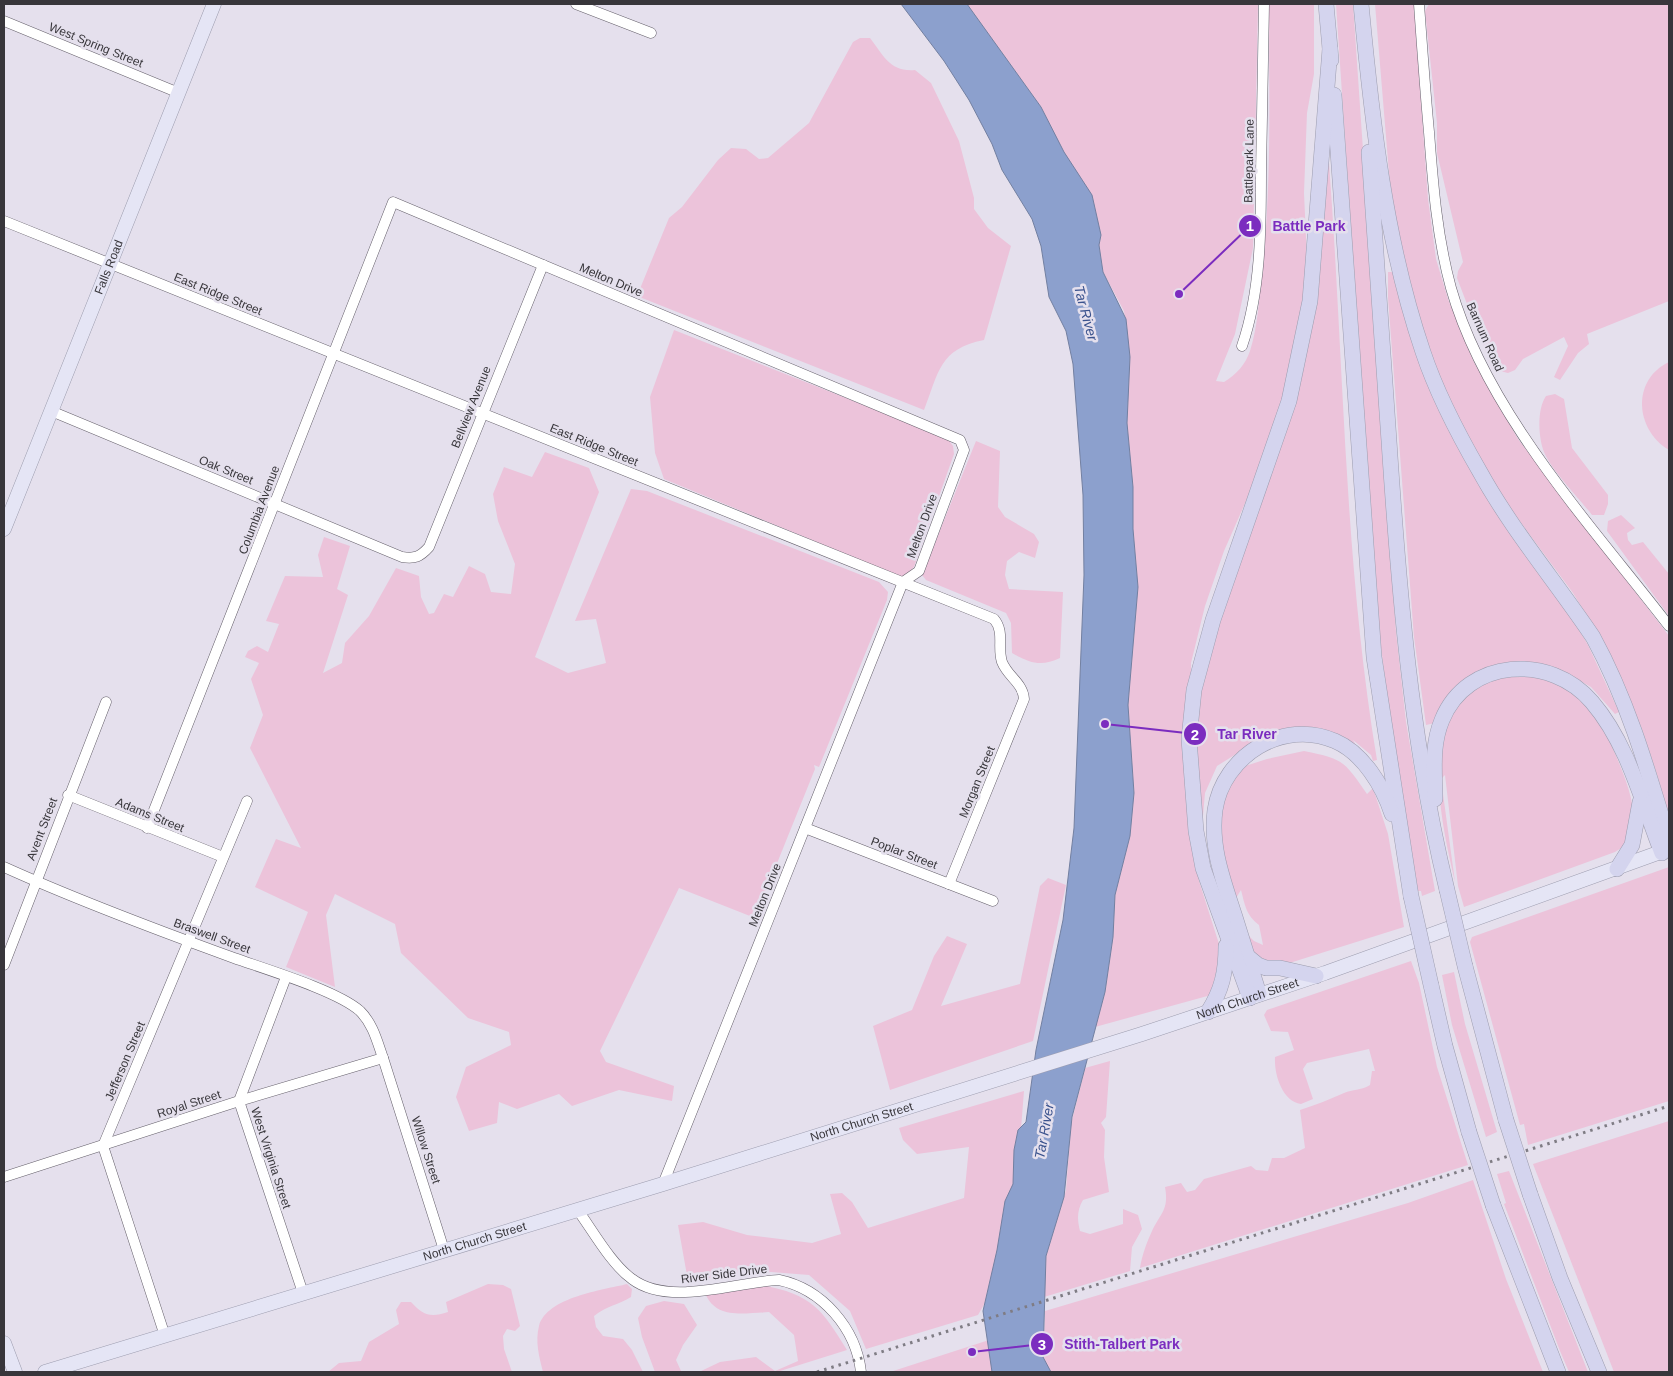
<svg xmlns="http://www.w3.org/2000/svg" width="1673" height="1376" font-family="Helvetica,sans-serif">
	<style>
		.green { fill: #ecc3da }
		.water { fill: #8ca0cd; stroke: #7380a1 }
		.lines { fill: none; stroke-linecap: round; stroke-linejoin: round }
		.minor-casing { stroke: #65606b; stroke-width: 11 }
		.major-casing { stroke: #9d9daf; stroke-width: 15 }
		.highway-casing { stroke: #9d9daf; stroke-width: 16 }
		.minor { stroke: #fff; stroke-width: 10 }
		.major { stroke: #e5e5f5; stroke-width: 14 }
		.highway { stroke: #d4d4ee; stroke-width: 15 }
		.rail { stroke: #7f7c84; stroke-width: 3; stroke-dasharray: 2.5 5; stroke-linecap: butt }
		.highway-bridge-casing { stroke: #9d9daf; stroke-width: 16; stroke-linecap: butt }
		.highway-bridge { stroke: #d4d4ee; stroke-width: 15 }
		.labels { text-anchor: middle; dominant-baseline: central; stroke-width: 5; stroke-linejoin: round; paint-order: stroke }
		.street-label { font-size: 12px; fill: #38363b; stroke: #e5e0ed }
		.water-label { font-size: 14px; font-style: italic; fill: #3a528d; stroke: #e5e0ed }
		.leader { fill: none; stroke: #7b2cbf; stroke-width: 2 }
		.callout-dot { fill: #7b2cbf; stroke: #e5e0ed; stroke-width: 2 }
		.mark-label { font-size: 15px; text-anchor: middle; font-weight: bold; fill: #fff }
		.callout-label { font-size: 14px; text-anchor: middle; font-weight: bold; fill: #7b2cbf; stroke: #e5e0ed; stroke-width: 5; stroke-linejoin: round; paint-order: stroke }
	</style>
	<rect width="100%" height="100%" fill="#e5e0ed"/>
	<g class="green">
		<path d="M967,4H1258L1253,248L1235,334L1216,381L1224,382C1237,374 1245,365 1250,351C1258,326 1259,299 1262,272C1272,183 1269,93 1269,4H1314V74L1307,113L1304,193L1308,282L1295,359L1257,476L1224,551L1205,606L1191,663L1193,850L1199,881L1219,944V959L1211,995L1095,1027L1105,992L1113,937L1115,895L1130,836L1134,793L1128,705L1138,587L1133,529V487L1127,423L1130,357L1124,311L1103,272L1099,245L1101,235L1041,107Z"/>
		<path d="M1336,4H1353L1396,632L1406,722L1435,891L1422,896L1421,891H1418C1401,795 1386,699 1376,602Z"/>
		<polygon points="1375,4 1414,4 1428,199 1436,259 1448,299 1474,362 1518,439 1669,636 1669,815 1661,796 1660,784 1642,729 1606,647 1573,593 1490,481 1452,411 1419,327 1392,209"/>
		<polygon points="1429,4 1669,4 1669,301 1587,334 1589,344 1578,353 1560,380 1554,377 1568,346 1564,337 1523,359 1515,370 1508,373 1492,369 1457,278 1458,271 1463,262 1437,153 1437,123 1425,11"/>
		<path d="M860,38H870C884,56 890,72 915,70L931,83L959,141L974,198V209L988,228L1011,246L984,340C939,349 939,372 924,410L637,296L669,218L682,207L718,160L731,148L746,149L759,159L768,158L809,123L853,42Z"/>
		<path d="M1329,163C1344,362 1344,563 1377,760L1373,761L1371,755L1353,740L1360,753L1349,743L1260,739L1217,766L1205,793L1202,827L1196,769L1198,719L1202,683L1217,623L1287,422L1324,164Z"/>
		<polygon points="1388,272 1394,272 1423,366 1588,645 1619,712 1615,714 1591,687 1564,672 1531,663 1495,666 1435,723 1426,725 1414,637 1388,298"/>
		<polygon points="674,330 947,438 953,446 954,454 914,567 904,578 664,479 655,453 650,397"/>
		<path d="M1669,362V450C1635,430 1631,380 1669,362Z"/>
		<path d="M1555,394L1564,399L1572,448L1608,495V504L1604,515H1592C1579,498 1552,471 1544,452C1538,437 1537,409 1546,396Z"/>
		<path d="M976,441L1000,451L998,507L1005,517L1034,534L1039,542L1035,558L1019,552L1007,561L1005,575L1009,589L1063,592L1060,658C1041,667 1030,663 1012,653L1011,623L1006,613L926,580L922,575Z"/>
		<polygon points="545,452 589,468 599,492 535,657 568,673 606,663 596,619 575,621 631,489 647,491 879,582 888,592 887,600 819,767 814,765 815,769 755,918 679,888 600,1051 606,1062 674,1086 672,1101 619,1090 572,1106 559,1094 517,1109 499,1102 497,1123 469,1131 456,1097 466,1067 511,1045 509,1032 468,1018 401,953 395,924 335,894 326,915 335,987 286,967 308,912 255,887 276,839 301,848 250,748 263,715 251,679 259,663 245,657 248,651 257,646 268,652 279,624 266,621 285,576 323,577 318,555 324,537 350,546 337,589 348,595 323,673 342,663 345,643 369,616 396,568 419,576 421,597 429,614 434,613 444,594 453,597 469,566 485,574 491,592 511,594 515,564 498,521 493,494 504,467 532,477"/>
		<polygon points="1621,515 1635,528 1627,533 1628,540 1632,545 1643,542 1669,574 1669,616 1607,531 1608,521"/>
		<path d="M1527,673C1547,680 1566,686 1581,700C1587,705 1593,711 1597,717C1606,729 1611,745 1617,758C1627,783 1650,835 1615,852L1464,907L1458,886L1445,775L1441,779L1455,882C1442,825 1414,712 1486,681C1498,676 1514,676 1527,673Z"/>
		<path d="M1304,751C1344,759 1344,761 1367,794L1373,788L1388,834L1404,927L1280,966L1254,956L1243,930L1254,941L1263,945L1259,925C1246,915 1245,905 1241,890L1236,898L1223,863L1220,807L1239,768L1267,759Z"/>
		<polygon points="1669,867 1669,1101 1528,1145 1524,1124 1520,1125 1470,942 1472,937"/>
		<polygon points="1048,878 1066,885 1033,1041 890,1090 873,1026 912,1010 934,956 947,936 967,944 941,1006 1020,984 1040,886"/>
		<path d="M1411,961L1419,983L1437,1067L1468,1165L1140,1268C1142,1255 1147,1242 1152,1231C1161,1212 1169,1210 1165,1187L1181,1183L1187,1192L1195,1190L1204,1179L1251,1166L1256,1170L1268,1171L1272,1158H1284L1305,1148L1300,1110C1316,1105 1330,1099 1344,1093C1353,1089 1360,1091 1370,1085L1372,1071H1375L1369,1049L1307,1063L1303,1069L1313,1099L1301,1104C1282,1101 1274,1074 1275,1057L1294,1050L1288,1032L1271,1031L1264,1015L1267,1010Z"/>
		<polygon points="1454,972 1465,1024 1497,1132 1486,1137 1452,1025 1442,975"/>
		<path d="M1110,1061L1106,1117L1101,1123L1105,1130L1104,1157L1109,1192L1083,1200C1077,1210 1077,1219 1080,1231L1090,1234L1123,1224V1209L1138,1215L1142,1229L1132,1247L1130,1271L1044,1297L1046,1256L1066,1190L1071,1124L1085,1068Z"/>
		<polygon points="1024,1091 1017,1179 994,1287 978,1315 866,1349 850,1311 809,1275 771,1272 731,1275 688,1281 678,1225 703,1222 747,1235 812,1243 841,1234 830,1194 842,1193 852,1202 868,1228 964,1198 969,1147 917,1154 903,1140 899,1128"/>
		<polygon points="1669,1121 1669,1372 1614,1372 1533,1164"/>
		<polygon points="1509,1171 1588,1372 1569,1372 1560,1351 1504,1204 1506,1203 1497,1174"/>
		<polygon points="1473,1180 1506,1279 1543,1372 1051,1372 1043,1357 1045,1311 1408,1203"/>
		<path d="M488,1284L503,1285L511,1289L520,1326L515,1331L507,1329L503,1336L504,1349L512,1372H328L339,1363L361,1361L369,1342L399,1324L396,1310L401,1302H411C423,1315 430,1318 448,1312L446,1302Z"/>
		<path d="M627,1284L632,1289L631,1297C618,1305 606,1306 594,1316L596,1327L603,1336L623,1339L632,1350L643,1372H543C539,1357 535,1341 539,1326C547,1297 603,1290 627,1284Z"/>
		<path d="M762,1285C812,1295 821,1308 847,1350L777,1372H699L720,1362L756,1357L775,1371L798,1361L794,1335L769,1312C744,1313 716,1320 705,1293Z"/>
		<polygon points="664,1301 684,1304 697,1325 683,1345 676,1360 681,1371 685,1372 655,1372 642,1337 638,1318 646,1306"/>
		<polygon points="989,1340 992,1372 890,1372"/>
	</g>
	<polygon class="water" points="901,4 967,4 1041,107 1064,152 1092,195 1101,235 1099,245 1103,272 1126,319 1130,357 1127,423 1133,487 1133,529 1138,587 1128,705 1134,793 1130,836 1115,895 1113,937 1105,992 1072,1117 1064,1197 1046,1256 1043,1357 1051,1372 992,1372 983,1311 997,1250 1005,1201 1013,1184 1014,1150 1018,1130 1026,1122 1036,1050 1063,920 1074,828 1084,575 1083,495 1073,364 1066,331 1049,297 1041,246 1032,219 1002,170 992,144 969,100 944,61"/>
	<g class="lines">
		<defs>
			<g id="minor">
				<polyline points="576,4 651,33"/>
				<path d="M1419,4C1422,46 1425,89 1429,132C1433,185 1437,237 1451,288C1486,412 1592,526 1669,626"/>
				<polyline points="4,21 179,93"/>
				<path d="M4,221L994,619C1005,632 997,647 1002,662C1008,677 1023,683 1024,699L949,884"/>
				<path d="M1242,346C1261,291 1261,229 1261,172C1262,116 1263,60 1264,4"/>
				<path d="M51,411L402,557C415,559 420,557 429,547L543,265"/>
				<polyline points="68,795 223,857"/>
				<polyline points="147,828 393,202 960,440 964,450 919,571 903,582 663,1184"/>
				<polyline points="805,828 993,901"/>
				<path d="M4,867C79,901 157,930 234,958C265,969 338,991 360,1011C373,1024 377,1041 383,1058L444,1250"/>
				<polyline points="4,965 106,702"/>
				<polyline points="286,977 239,1101 303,1293"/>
				<polyline points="4,1177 239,1101 383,1058"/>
				<path d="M577,1209C593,1231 611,1264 632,1279C669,1307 735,1282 779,1280C822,1289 856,1328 861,1372"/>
				<polyline points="165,1336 103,1146 247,801"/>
			</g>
			<g id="major">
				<path id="s1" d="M4,529L214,4"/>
				<polyline points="4,1343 15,1372"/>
				<path id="s2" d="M45,1372L663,1184L1142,1034L1325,973L1669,849"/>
			</g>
			<g id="highway">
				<polyline points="1326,4 1331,60"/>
				<path d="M1361,4C1372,121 1385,240 1423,352C1437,394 1458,434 1480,472C1512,530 1556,582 1593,637C1628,701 1648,771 1669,841"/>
				<polyline points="1334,95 1374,657 1411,896"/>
				<path d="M1369,152C1376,248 1382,345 1389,441C1399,593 1411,742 1447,890"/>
				<path d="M1435,799C1435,773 1431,746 1442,720C1467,658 1551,653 1592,702C1628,744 1642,802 1662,853"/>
				<polyline points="1617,869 1632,845 1640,802"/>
				<polyline points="1247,956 1258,965 1266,968 1280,968 1316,976"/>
				<polyline points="1465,966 1506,1120"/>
				<polyline points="1431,985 1445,1046 1469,1132"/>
				<path d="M1259,994C1251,968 1243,943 1235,917C1224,882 1210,848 1215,810C1223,756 1283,718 1335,741C1363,753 1383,786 1392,814"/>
				<polyline points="1250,998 1203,868 1196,831 1189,739 1194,690 1213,620 1289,401 1310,301 1330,49"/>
				<path d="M1208,1012C1222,990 1226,972 1226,946"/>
				<polyline points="1530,1194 1560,1278 1599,1372"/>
				<polyline points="1493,1205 1558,1372"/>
			</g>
		</defs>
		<use href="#minor" class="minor-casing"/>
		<use href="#major" class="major-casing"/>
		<use href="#highway" class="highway-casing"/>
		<use href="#minor" class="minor"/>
		<use href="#major" class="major"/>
		<use href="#highway" class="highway"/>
		<polyline class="rail" points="817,1372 1669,1106"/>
		<defs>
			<g id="highway-bridge">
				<polyline points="1447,890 1465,966"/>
				<polyline points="1411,896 1431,985"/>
				<polyline points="1506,1120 1530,1194"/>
				<polyline points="1469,1132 1493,1205"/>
			</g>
		</defs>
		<use href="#highway-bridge" class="highway-bridge-casing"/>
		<use href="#highway-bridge" class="highway-bridge"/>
	</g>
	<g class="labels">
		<g class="street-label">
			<text transform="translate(96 45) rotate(22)">West Spring Street</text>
			<text transform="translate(1249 161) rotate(-89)">Battlepark Lane</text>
			<text stroke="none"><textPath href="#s1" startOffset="282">Falls Road</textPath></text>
			<text transform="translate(611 280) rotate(23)">Melton Drive</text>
			<text transform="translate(218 294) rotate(22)">East Ridge Street</text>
			<text transform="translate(1485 337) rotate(66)">Barnum Road</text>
			<text transform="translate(471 407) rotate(-68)">Bellview Avenue</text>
			<text transform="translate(594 445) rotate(22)">East Ridge Street</text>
			<text transform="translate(226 470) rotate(22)">Oak Street</text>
			<text transform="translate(259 510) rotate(-69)">Columbia Avenue</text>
			<text transform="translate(922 526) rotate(-70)">Melton Drive</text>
			<text transform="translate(977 782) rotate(-68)">Morgan Street</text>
			<text transform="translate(150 815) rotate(22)">Adams Street</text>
			<text transform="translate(42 829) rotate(-69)">Avent Street</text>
			<text transform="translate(904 853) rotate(21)">Poplar Street</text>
			<text transform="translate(765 895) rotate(-68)">Melton Drive</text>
			<text transform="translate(212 936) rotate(20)">Braswell Street</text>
			<text stroke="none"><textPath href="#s2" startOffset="1259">North Church Street</textPath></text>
			<text transform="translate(125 1061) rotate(-67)">Jefferson Street</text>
			<text transform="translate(189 1104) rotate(-18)">Royal Street</text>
			<text stroke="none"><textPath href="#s2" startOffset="854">North Church Street</textPath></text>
			<text transform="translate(426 1150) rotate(72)">Willow Street</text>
			<text transform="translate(271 1158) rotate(72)">West Virginia Street</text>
			<text stroke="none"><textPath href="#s2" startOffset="449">North Church Street</textPath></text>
			<text transform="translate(724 1274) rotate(-7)">River Side Drive</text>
		</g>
		<g class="water-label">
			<text transform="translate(1086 313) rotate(75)">Tar River</text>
			<text transform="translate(1044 1131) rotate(-80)">Tar River</text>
		</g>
	</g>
	<path class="leader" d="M1179 294L1250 226M1105 724L1195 734M972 1352L1042 1344"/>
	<g class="callout-dot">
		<circle cx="1179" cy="294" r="5"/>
		<circle cx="1105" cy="724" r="5"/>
		<circle cx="972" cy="1352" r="5"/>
		<circle cx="1250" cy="226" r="12"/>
		<circle cx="1195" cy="734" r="12"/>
		<circle cx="1042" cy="1344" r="12"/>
	</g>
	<g class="mark-label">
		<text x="1250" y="231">1</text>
		<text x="1195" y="740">2</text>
		<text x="1042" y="1350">3</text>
	</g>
	<g class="callout-label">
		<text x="1309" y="231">Battle Park</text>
		<text x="1247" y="739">Tar River</text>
		<text x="1122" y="1349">Stith-Talbert Park</text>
	</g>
	<rect width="1673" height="1376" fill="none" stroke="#38363b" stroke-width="10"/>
</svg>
